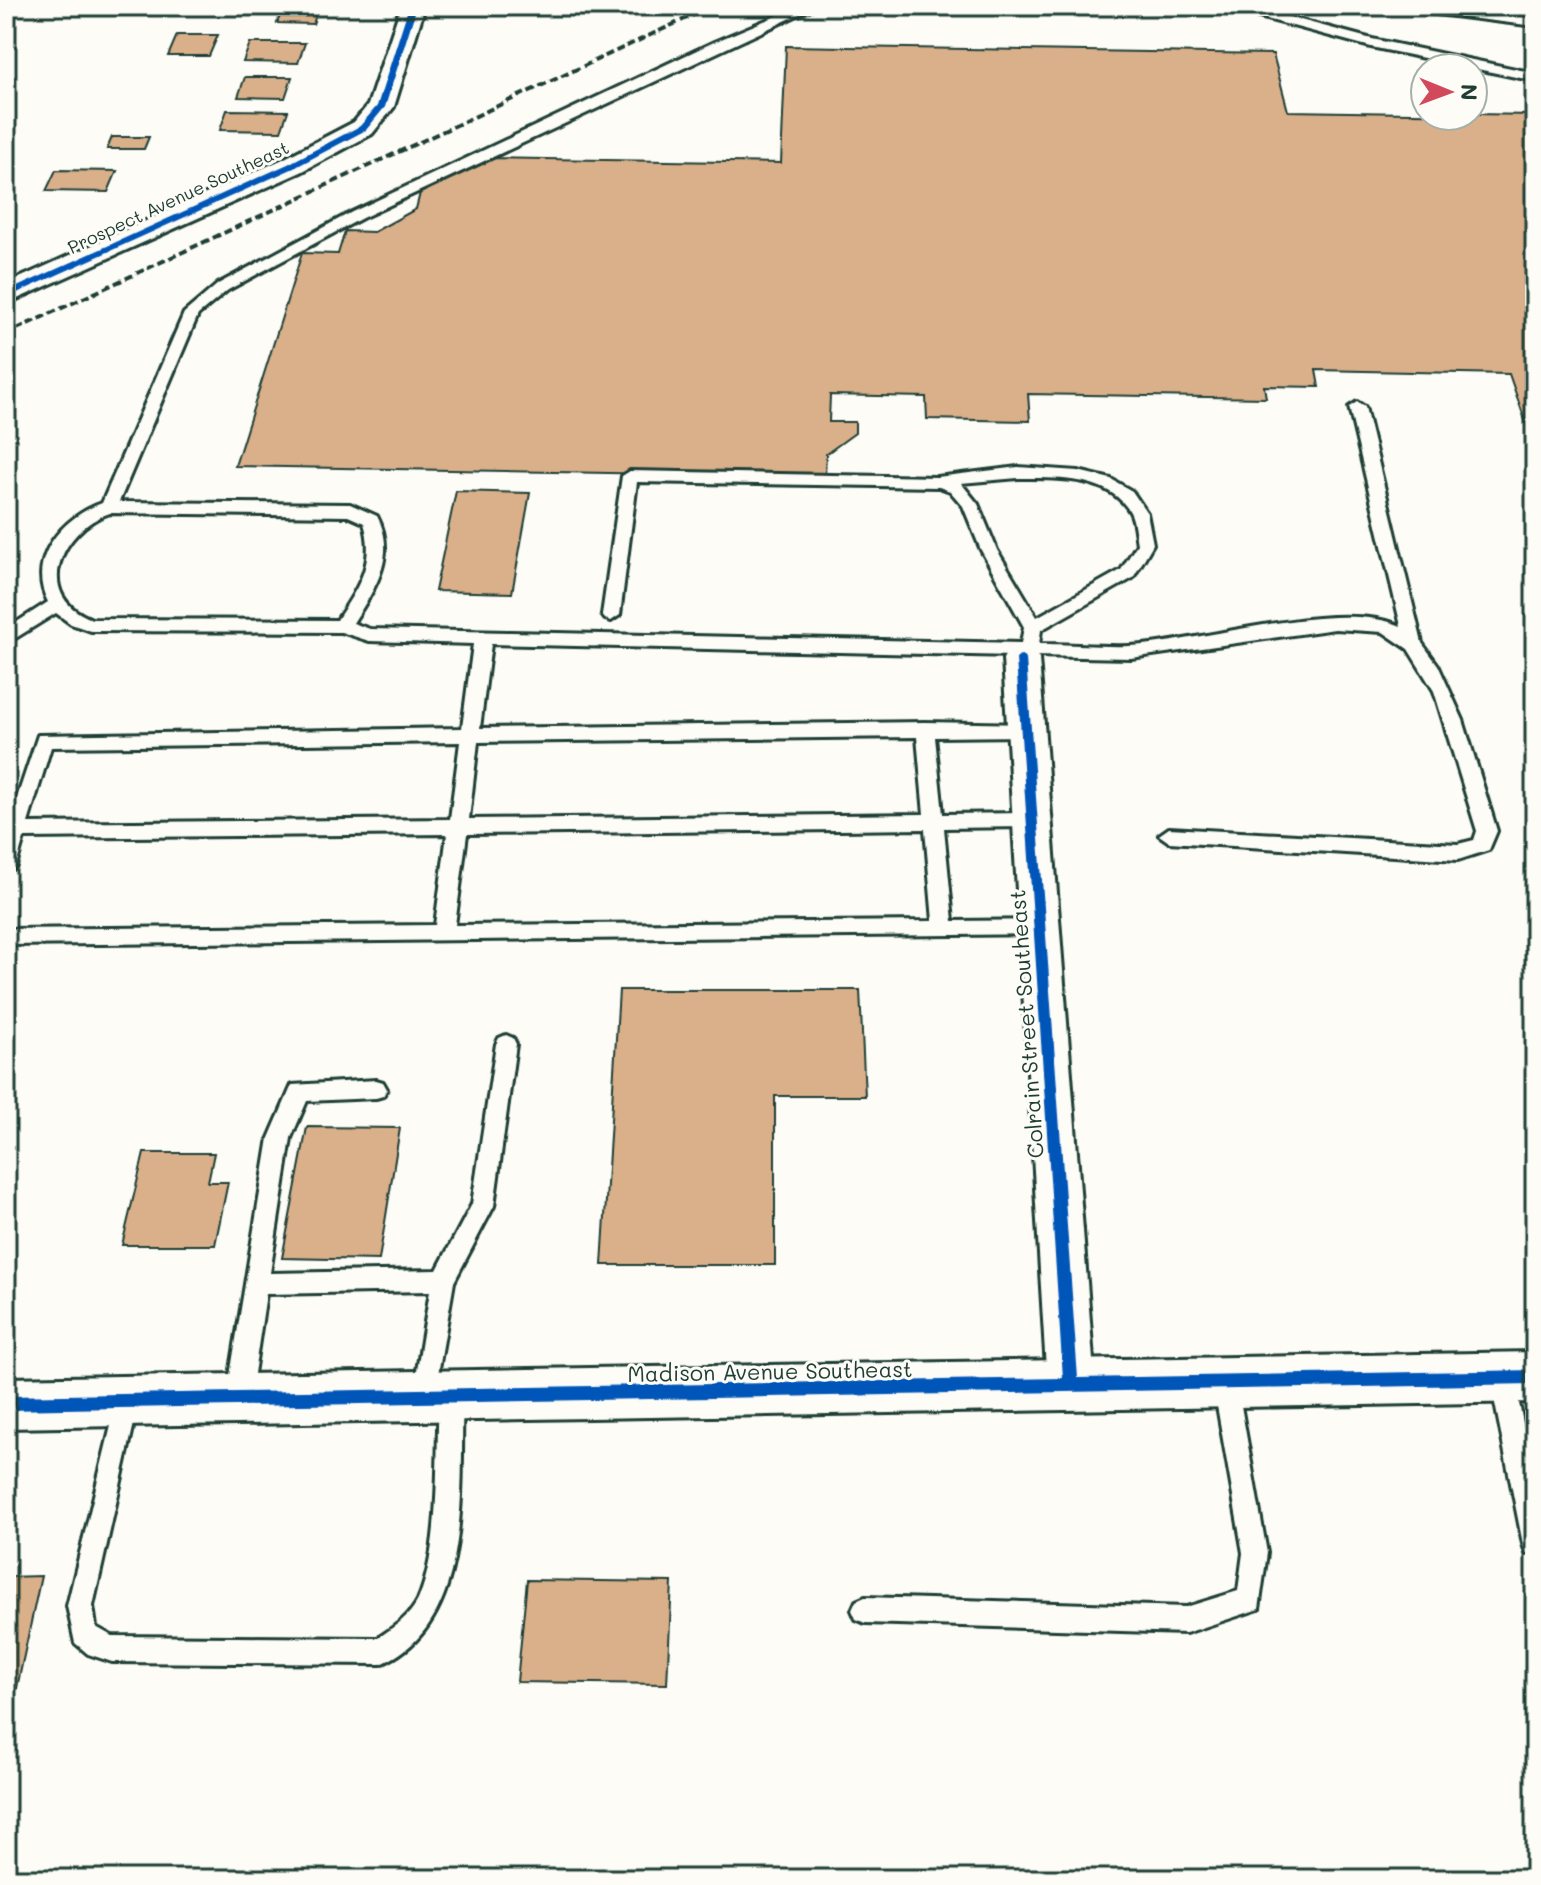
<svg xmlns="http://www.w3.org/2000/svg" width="1541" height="1885" font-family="Mali,sans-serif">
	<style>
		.building { fill: #d9b08a; stroke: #1f3d34; stroke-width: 2 }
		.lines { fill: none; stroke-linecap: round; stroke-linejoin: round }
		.lane-casing { stroke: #1f3d34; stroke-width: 6 }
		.street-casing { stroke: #1f3d34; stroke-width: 6 }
		.secondary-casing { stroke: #1f3d34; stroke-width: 6 }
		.lane { fill: #fdfcf7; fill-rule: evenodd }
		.street { fill: #fdfcf7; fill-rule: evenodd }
		.secondary { fill: #fdfcf7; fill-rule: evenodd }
		.rail { stroke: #1f3d34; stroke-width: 4; stroke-dasharray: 8 4; stroke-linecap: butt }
		.cycleway-casing { stroke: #fdfcf7; stroke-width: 5 }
		.cycleway { fill: #0057b8; fill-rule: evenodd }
		.labels { text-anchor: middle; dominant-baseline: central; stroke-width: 6; stroke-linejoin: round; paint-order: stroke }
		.far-street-label { font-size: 18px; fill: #1f3d34; stroke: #fdfcf7 }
		.street-label { font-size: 22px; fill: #1f3d34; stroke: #fdfcf7 }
	</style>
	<rect width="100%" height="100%" fill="#fdfcf7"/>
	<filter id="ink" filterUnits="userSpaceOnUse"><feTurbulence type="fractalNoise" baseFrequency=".0125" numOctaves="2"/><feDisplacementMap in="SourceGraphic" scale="16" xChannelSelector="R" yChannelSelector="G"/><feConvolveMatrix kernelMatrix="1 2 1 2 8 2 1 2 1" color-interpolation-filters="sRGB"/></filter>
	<g filter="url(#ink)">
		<g class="building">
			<polygon points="284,6 319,6 313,24 277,23"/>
			<polygon points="177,35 218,35 209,56 168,56"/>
			<polygon points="250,43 305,43 298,63 243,62"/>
			<polygon points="786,46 1273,54 1288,111 1535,115 1535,449 1509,374 1316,370 1319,387 1264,386 1266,398 1028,394 1030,421 927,419 926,397 830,395 829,422 855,422 855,433 826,454 825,477 235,466 302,253 338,254 345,231 374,232 416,209 420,193 484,158 781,163"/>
			<polygon points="245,77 292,77 285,98 238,97"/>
			<polygon points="227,110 288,111 281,131 220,130"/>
			<polygon points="112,137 149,137 144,149 107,149"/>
			<polygon points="56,170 117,171 108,192 46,191"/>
			<polygon points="456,491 530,493 512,593 435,591"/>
			<polygon points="619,990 860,990 865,1096 775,1096 775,1265 602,1265"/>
			<polygon points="307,1127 400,1128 379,1260 282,1258"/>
			<polygon points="144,1153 214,1153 208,1182 228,1182 215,1245 122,1245"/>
			<polygon points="41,1576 15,1697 6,1697 6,1577"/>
			<polygon points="527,1580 672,1582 667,1684 517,1682"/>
		</g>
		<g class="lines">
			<defs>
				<g id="lane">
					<path d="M800,6H817L362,218L228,290L198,315L119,502L350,504L377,516C398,556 374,590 353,623L370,629L1021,643L1024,627L981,550L963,506L950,491L939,487L637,482L620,615L611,621L605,619L602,615L622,476L630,471L937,477L1018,467L1078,471L1111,479L1132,491L1147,513L1153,544L1133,578L1041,630L1039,644C1069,644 1100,647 1130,646C1203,642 1338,598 1401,626L1349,407L1357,402L1365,407L1422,643L1438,665L1463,720L1497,831L1489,850L1458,860L1169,842L1159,835L1169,828L1458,844L1474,840L1477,831L1434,691L1408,649L1383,632L1335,629L1131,658L1032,656L1027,664H1015L1014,656L491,644L480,728L925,722L1032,724L1035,729L1026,736L935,737L943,814L1032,813L1041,820L1032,827L944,828L953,921L1039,920L1046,922L1049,928L1046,934L6,945V929L435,925L447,834L24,838L16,866L6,874V831L38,735L462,728L473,644L369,641L341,632L91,631L71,624L56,613L6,644V629L48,602C25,559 64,516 102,503L184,313L218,284L352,212L714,42ZM1018,478C1054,478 1109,475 1130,512C1135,521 1135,534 1137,544L1121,570L1037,617L997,550L978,504L961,483ZM110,513L348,516L364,523C376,562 358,588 337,620L92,619C31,596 61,529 110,513ZM917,737L924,814L469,819L478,742ZM460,742L450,819L28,823L51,747ZM925,829L933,921L455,925L467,834Z"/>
					<polygon points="1133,6 1248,6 1372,39 1535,73 1535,81 1371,47 1248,14 1139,10"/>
					<polygon points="1398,6 1434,6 1535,18 1535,26 1404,10"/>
					<polygon points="506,1035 513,1038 516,1044 494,1206 454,1282 433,1403 425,1407 417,1403 413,1395 430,1291 266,1294 250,1400 246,1408 238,1412 230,1408 226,1400 269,1138 292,1085 376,1080 383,1082 387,1089 383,1096 376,1098 307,1101 291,1138 270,1273 437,1270 472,1204 496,1044 499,1038"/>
					<polygon points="1502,1367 1510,1370 1514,1378 1535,1483 1535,1556 1526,1553 1523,1544 1490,1378 1494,1370"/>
					<polygon points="1225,1372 1233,1375 1237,1383 1267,1553 1259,1609 1186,1633 865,1623 856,1619 852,1610 856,1601 865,1597 1186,1607 1238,1591 1243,1553 1213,1383 1217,1375"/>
					<path d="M451,1384L459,1388L463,1396C459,1481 476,1624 381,1664L112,1662L88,1654L75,1643L67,1606L119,1393L127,1389L135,1393L139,1401L93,1606L96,1627L112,1636L378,1638C392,1628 410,1617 418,1600C441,1548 436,1454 439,1396L443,1388Z"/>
				</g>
				<g id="street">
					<polygon points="401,6 425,6 394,107 372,134 301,172 6,304 6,284 281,160 354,122 368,105"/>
					<polygon points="1021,646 1034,650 1039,659 1095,1386 1088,1402 1071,1409 1054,1402 1047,1386 1003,659 1008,650"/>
				</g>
				<polygon id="secondary" points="1535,1352 1535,1402 6,1428 6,1378"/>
			</defs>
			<use href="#lane" class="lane-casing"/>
			<use href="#street" class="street-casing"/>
			<use href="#secondary" class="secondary-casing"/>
			<use href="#lane" class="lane"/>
			<use href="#street" class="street"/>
			<use href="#secondary" class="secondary"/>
			<polyline class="rail" points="6,334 713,6"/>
			<defs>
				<g id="cycleway">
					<polygon points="409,6 417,6 385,107 366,130 294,168 6,298 6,292 288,164 360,126 377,106"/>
					<polygon points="1021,655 1026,659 1078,1378 1535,1370 1535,1384 6,1410 6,1396 1063,1378 1016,659"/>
				</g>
			</defs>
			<use href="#cycleway" class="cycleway-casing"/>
			<use href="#cycleway" class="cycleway"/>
		</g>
	</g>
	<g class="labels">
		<g class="far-street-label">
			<text transform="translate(178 197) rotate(-25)">Prospect Avenue Southeast</text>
		</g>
		<g class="street-label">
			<text transform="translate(1026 1024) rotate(-94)">Colrain Street Southeast</text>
			<text transform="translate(770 1371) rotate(-1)">Madison Avenue Southeast</text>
		</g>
	</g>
	<rect width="1541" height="1885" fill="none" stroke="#fdfcf7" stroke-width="32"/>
	<rect x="16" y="16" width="1509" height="1853" fill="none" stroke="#1f3d34" stroke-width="3" filter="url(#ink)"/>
	<g transform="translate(1449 92) rotate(91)"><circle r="38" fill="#fdfcf7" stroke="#a4b0a9" stroke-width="2"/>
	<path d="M0-6L14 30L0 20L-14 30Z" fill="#d1495b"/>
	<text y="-12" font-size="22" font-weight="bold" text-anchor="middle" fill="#1f3d34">N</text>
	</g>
</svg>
